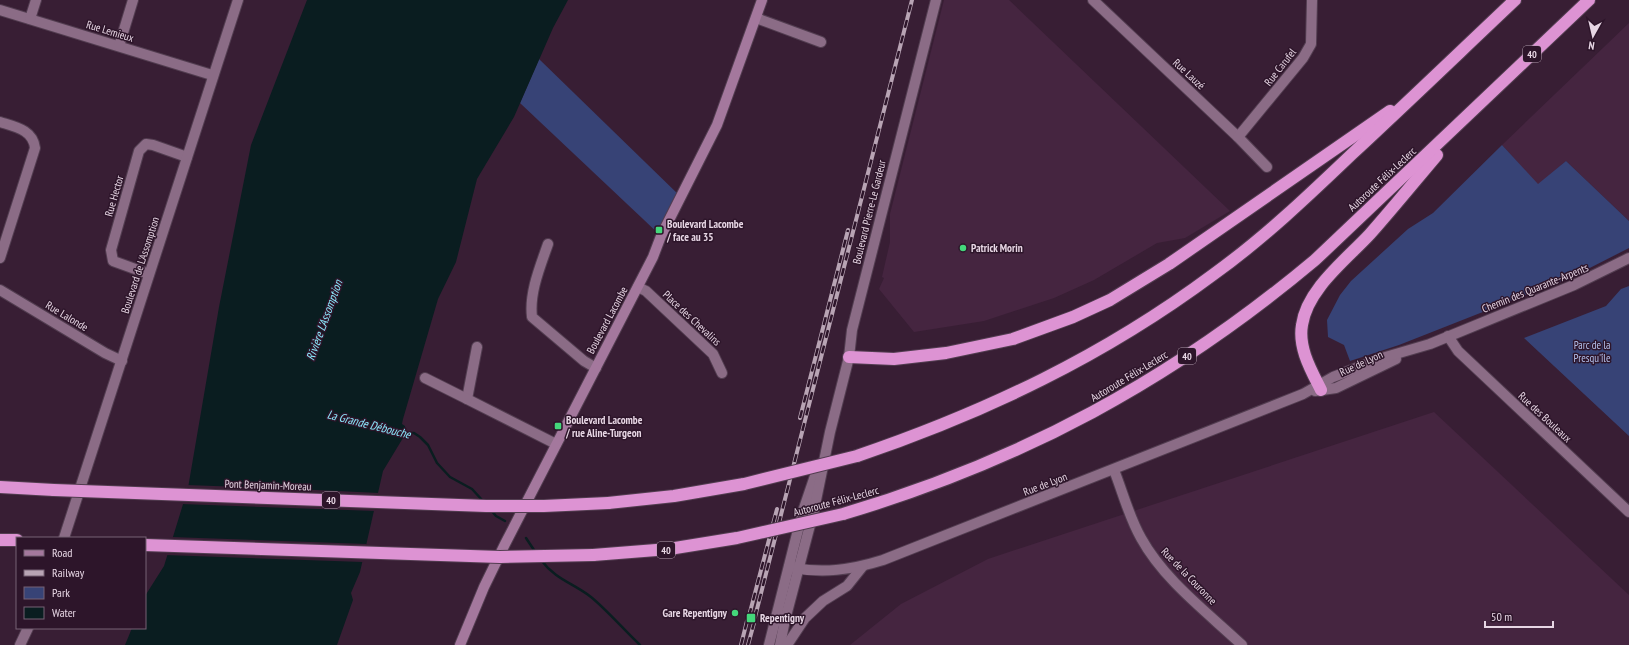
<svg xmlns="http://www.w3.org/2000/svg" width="1629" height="645" font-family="'PT Sans Narrow',sans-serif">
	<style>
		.built { fill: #452540 }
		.green { fill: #374376 }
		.water { fill: #0a1d20 }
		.pier { fill: #381e34 }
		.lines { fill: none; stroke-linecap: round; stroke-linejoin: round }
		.stream { stroke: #0a1d20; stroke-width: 2.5 }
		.minor-casing { stroke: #523d50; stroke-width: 12 }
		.tertiary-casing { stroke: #523d50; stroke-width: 12 }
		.secondary-casing { stroke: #523d50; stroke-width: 12 }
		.motorway-casing { stroke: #523d50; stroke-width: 14 }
		.minor { stroke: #8b6c86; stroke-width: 10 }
		.tertiary { stroke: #8b6c86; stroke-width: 10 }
		.secondary { stroke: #a4789d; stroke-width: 10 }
		.motorway { stroke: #dd93d3; stroke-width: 12 }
		.rail-casing { stroke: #b8a4b4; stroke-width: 4 }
		.rail { stroke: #2d152a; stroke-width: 2.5; stroke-dasharray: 8; stroke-linecap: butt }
		.motorway-bridge-casing { stroke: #523d50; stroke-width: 14; stroke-linecap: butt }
		.motorway-bridge { stroke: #dd93d3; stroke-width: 12 }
		.poi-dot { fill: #44d77b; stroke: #2d152a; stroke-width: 1.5 }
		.labels { text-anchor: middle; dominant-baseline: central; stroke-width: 3; stroke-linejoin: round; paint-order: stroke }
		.shield { fill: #2d152a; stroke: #af9cac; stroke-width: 1 }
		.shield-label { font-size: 10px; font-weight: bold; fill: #e7d6e4 }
		.street-label { font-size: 11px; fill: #e7d6e4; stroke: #2d152a }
		.poi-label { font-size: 11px; font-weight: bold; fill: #e7d6e4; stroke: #2d152a; text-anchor: start }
		.park-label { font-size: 11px; fill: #b4c1ec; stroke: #2d152a }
		.water-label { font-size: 12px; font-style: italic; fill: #8beafd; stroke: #2d152a }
	</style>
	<rect width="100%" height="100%" fill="#381e34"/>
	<g class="built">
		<polygon points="944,0 1009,0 1230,211 1185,238 1157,243 1094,280 1054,298 984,321 914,332 879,289 884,278 882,277 890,242 890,214"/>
		<polygon points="1629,23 1629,221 1566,161 1538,185 1502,145"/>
		<polygon points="1434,412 1629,595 1629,645 850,645 901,604 988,559"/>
	</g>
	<g class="green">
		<polygon points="539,59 681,197 661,236 520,103"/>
		<polygon points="1502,145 1538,184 1566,161 1629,221 1629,248 1574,276 1399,345 1350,361 1344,345 1328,337 1327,320 1340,295 1351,281 1408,229 1433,213"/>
		<polygon points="1629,286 1629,436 1524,338 1606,306 1621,289"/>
	</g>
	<polygon class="water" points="307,0 568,0 553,28 514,117 477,179 456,262 438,299 403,419 402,424 405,426 406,433 383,471 360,572 351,593 353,600 337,645 125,645 132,628 145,628 145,596 164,566 188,488 219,307 251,145"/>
	<g class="pier">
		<polygon points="186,485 274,488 379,493 375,511 181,504"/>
		<polygon points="171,537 367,544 363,562 165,555"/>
	</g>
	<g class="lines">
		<g class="stream">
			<polyline points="404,433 414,433 420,437 428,445 437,463 450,477 472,489 483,501"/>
			<polyline points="490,509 496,516 505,521"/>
			<polyline points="526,538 536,553"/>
			<path d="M541,560C556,580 573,583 591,597C608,611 624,630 640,645"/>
		</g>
		<defs>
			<g id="minor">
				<polyline points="1093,0 1238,137 1267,167"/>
				<polyline points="0,10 212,75"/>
				<polyline points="756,18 821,42"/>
				<polyline points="30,19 36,0"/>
				<polyline points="119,46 133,0"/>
				<path d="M0,122C16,127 33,130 35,148L0,258"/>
				<polyline points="1238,137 1303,58 1311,44 1312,0"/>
				<path d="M548,244C540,267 529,293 532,317L584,361L596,368"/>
				<polyline points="149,274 113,261 111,250 139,151 146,144 153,145 187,157"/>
				<polyline points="638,287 646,291 713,354 722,373"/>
				<polyline points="0,290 105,353 122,361"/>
				<polyline points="1448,336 1458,351 1629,512"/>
				<polyline points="477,347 467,399 556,444"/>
				<polyline points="425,378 467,399"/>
				<path d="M1114,470C1123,493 1129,517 1141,538C1164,580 1207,612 1242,645"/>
			</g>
			<g id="tertiary">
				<polyline points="1315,391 1336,388 1396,359"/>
				<polyline points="64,538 238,0"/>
				<path d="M789,567C822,574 851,570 883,560L1303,394L1333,377L1382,358L1430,344L1574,285L1629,258"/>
				<polyline points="20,645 28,628"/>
				<polyline points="769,645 802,514 818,467"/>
				<polyline points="780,645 785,620 814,510 830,432 849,357 852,330 936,0"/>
				<polyline points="787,645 805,618 823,601 847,586 863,566"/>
			</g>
			<polyline id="secondary" points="460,645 484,587 505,544 653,257 661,236 717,125 762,0"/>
			<g id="motorway">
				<polyline points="849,357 894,359 946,353 1013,339 1073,317 1110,300 1169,264 1390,111"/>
				<path d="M1321,390C1311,370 1298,348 1302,325C1307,289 1347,259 1370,234C1393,208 1415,181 1437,155"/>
				<path d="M857,456C986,412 1104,356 1214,274C1264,238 1308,196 1352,154C1407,103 1461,51 1515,0"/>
				<polyline points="0,487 54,490"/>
				<polyline points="608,503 674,496 744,484"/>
				<path d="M843,514C1022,461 1172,380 1315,260L1589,0"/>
				<polyline points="0,540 17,540"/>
				<polyline points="593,555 669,549 737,538"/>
			</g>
		</defs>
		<use href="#minor" class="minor-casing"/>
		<use href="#tertiary" class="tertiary-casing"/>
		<use href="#secondary" class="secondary-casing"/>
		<use href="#motorway" class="motorway-casing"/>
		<use href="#minor" class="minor"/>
		<use href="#tertiary" class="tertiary"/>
		<use href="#secondary" class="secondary"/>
		<use href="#motorway" class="motorway"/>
		<defs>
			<g id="rail">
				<polyline points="800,418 848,230"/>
				<polyline points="749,616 777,509"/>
				<polyline points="755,617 912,0"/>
				<polyline points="741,645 747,621"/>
				<polyline points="748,645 754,623"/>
			</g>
		</defs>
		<use href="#rail" class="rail-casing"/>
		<use href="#rail" class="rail"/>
		<defs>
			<g id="motorway-bridge">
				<polyline points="744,484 857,456"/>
				<polyline points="54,490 486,506 544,506 608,503"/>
				<polyline points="737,538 843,514"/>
				<polyline points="145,545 500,557 593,555"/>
			</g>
		</defs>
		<use href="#motorway-bridge" class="motorway-bridge-casing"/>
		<use href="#motorway-bridge" class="motorway-bridge"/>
	</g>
	<g class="poi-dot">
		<rect x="655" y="226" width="8" height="8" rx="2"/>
		<circle cx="963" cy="248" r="4"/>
		<rect x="554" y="422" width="8" height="8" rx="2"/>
		<circle cx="735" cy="613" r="4"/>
		<rect x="746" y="613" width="10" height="10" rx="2"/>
	</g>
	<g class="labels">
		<g class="shield">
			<rect x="1523" y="46" width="18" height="16" rx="3"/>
			<rect x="1178" y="348" width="18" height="16" rx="3"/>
			<rect x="322" y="492" width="18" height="16" rx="3"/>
			<rect x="657" y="542" width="18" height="16" rx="3"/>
		</g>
		<g class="shield-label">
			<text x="1532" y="54">40</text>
			<text x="1187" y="356">40</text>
			<text x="331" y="500">40</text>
			<text x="666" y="550">40</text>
		</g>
		<g class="street-label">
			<text transform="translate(110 31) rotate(17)">Rue Lemieux</text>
			<text transform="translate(1280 67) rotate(-52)">Rue Carufel</text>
			<text transform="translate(1189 74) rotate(43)">Rue Lauzé</text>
			<text transform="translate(1382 179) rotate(-43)">Autoroute Félix-Leclerc</text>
			<text transform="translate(114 196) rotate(-74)">Rue Hector</text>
			<text transform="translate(869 212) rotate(-76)">Boulevard Pierre-Le Gardeur</text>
			<text transform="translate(140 265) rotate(-72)">Boulevard de L'Assomption</text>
			<text transform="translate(1535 288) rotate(-22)">Chemin des Quarante-Arpents</text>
			<text transform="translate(67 316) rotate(31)">Rue Lalonde</text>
			<text transform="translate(692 318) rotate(43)">Place des Chevalins</text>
			<text transform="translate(607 320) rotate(-62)">Boulevard Lacombe</text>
			<text transform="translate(1361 363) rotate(-25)">Rue de Lyon</text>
			<text transform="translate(1129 376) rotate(-31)">Autoroute Félix-Leclerc</text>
			<text transform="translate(1545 417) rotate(43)">Rue des Bouleaux</text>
			<text transform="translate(1045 484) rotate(-21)">Rue de Lyon</text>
			<text transform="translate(268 485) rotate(2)">Pont Benjamin-Moreau</text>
			<text transform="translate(836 501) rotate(-15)">Autoroute Félix-Leclerc</text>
			<text transform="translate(1189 576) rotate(46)">Rue de la Couronne</text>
		</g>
		<g class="poi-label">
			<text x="667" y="224">Boulevard Lacombe<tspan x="667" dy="13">/ face au 35</tspan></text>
			<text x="971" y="248">Patrick Morin</text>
			<text x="566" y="420">Boulevard Lacombe<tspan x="566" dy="13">/ rue Aline-Turgeon</tspan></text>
			<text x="727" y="613" text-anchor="end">Gare Repentigny</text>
			<text x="760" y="618">Repentigny</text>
		</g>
		<g class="park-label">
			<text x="1592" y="345">Parc de la<tspan x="1592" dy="13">Presqu'île</tspan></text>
		</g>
		<g class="water-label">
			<text transform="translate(324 320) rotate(-70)">Rivière L'Assomption</text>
			<text transform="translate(369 424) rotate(14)">La Grande Débouche</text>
		</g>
	</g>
	<rect x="16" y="537" width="130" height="92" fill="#2d152a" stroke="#776274"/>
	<rect x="24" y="550" width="20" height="6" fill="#a4789d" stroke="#776274"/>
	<text x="52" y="557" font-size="12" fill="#e7d6e4">Road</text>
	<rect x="24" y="570" width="20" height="6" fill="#b8a4b4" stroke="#776274"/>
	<text x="52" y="577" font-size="12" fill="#e7d6e4">Railway</text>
	<rect x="24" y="587" width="20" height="12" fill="#374376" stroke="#776274"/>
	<text x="52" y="597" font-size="12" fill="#e7d6e4">Park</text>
	<rect x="24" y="607" width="20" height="12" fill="#0a1d20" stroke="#776274"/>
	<text x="52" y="617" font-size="12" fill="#e7d6e4">Water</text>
	<g transform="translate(1593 36) rotate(188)" stroke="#2d152a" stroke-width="3" paint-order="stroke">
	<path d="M0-3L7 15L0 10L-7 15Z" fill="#e7d6e4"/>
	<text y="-6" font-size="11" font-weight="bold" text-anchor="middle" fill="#e7d6e4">N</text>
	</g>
	<path d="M1485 621v6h68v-6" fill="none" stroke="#e7d6e4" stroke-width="2"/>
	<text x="1491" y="621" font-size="12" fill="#e7d6e4" stroke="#2d152a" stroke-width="3" paint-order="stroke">50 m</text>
</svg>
